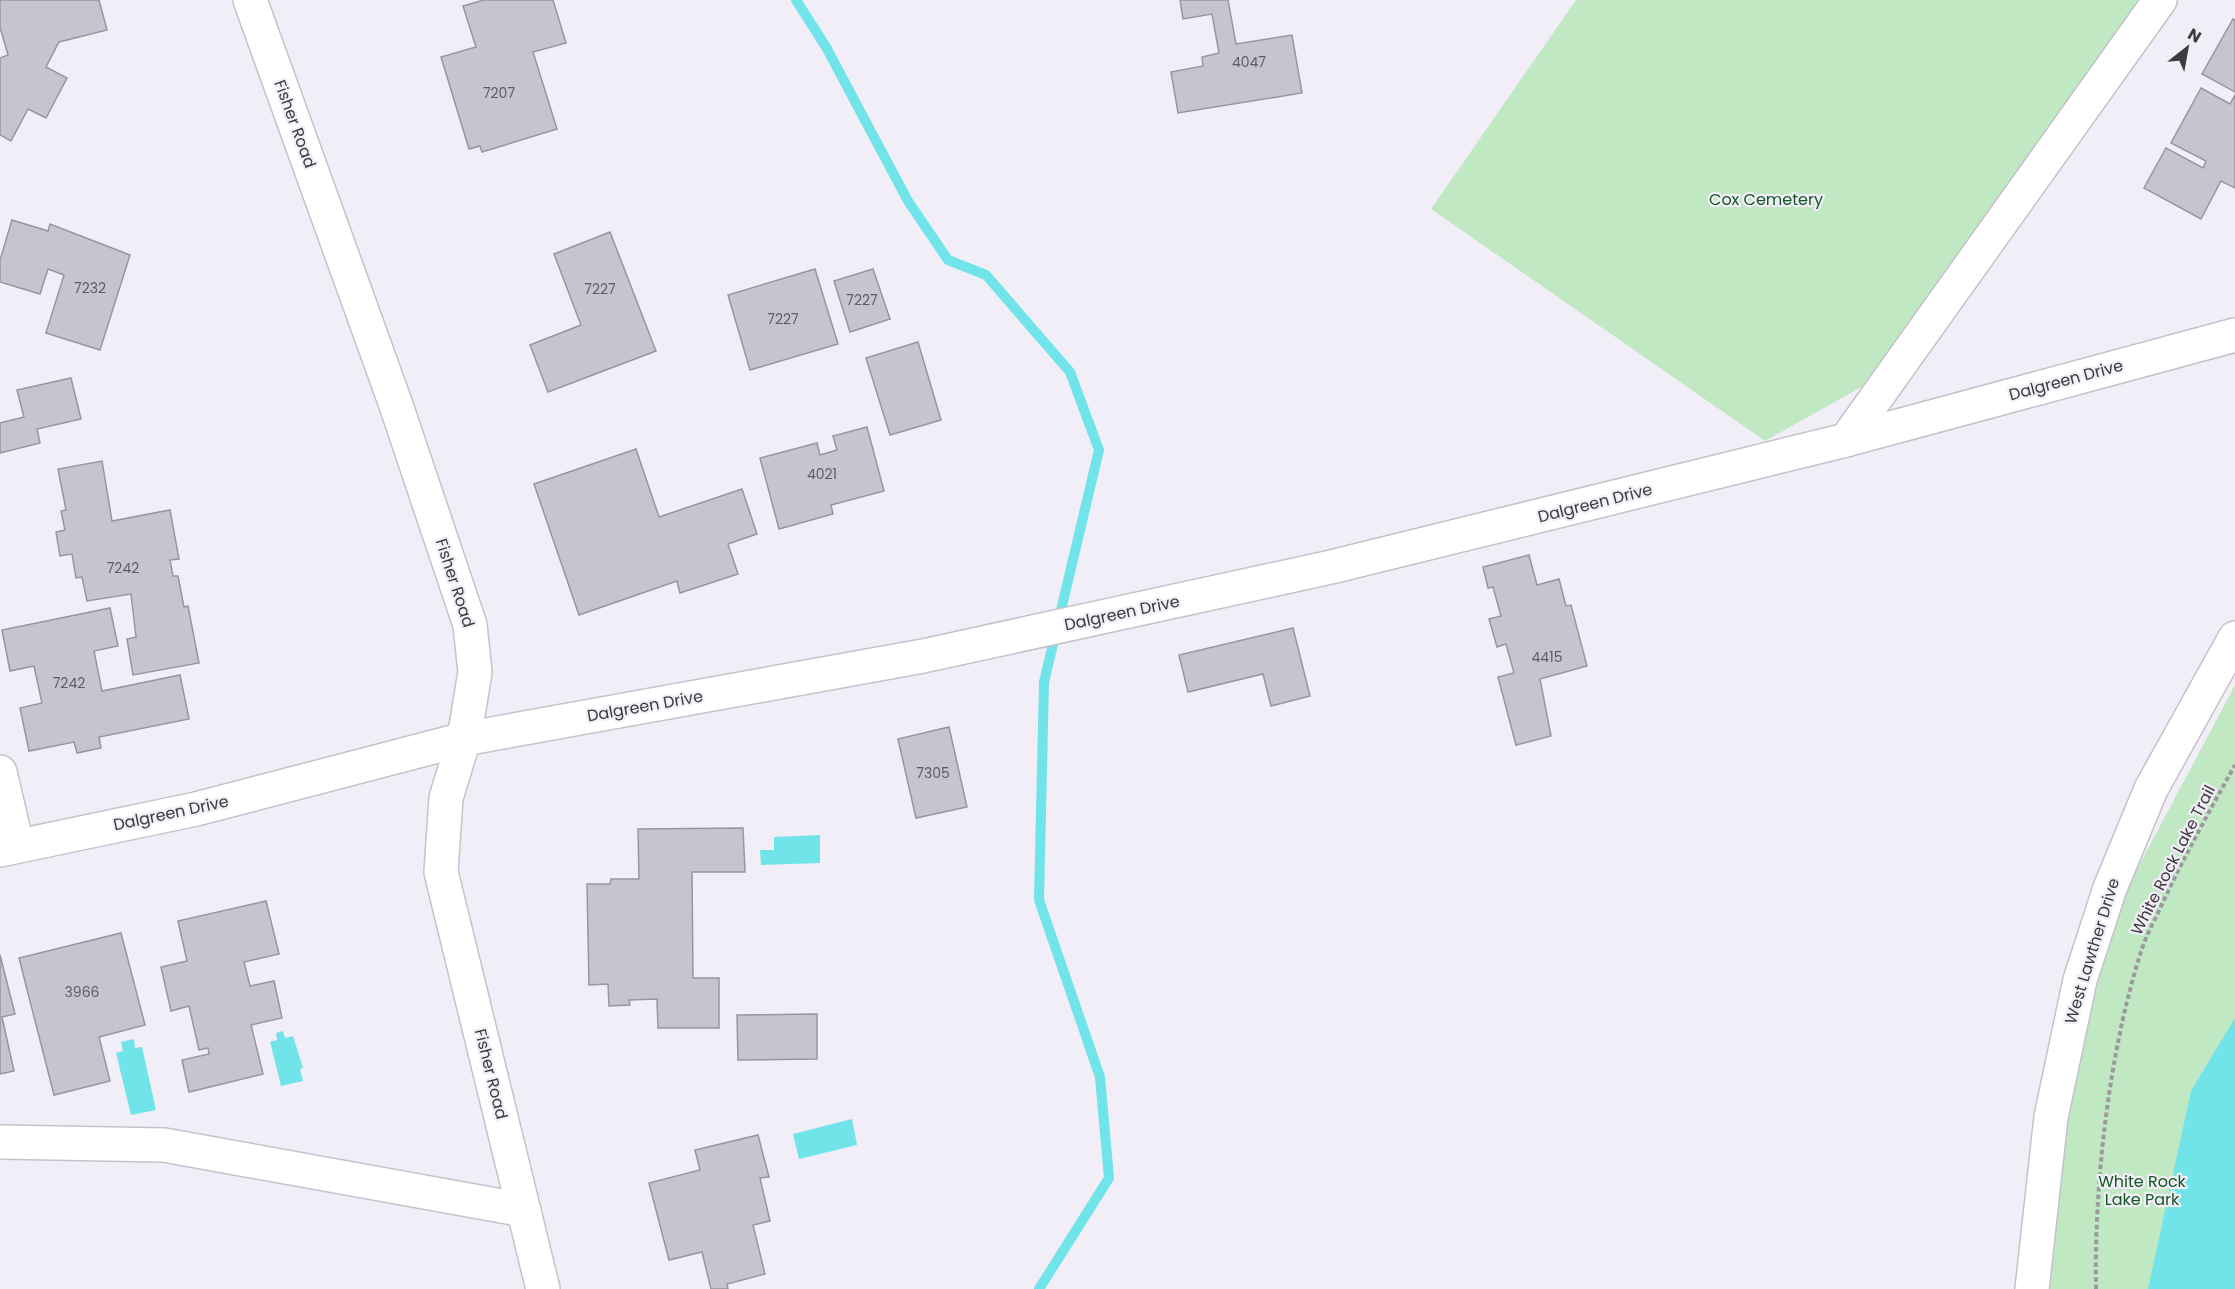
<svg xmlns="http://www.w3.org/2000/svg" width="2235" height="1289" font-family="Poppins,sans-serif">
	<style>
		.green { fill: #c0e8c3 }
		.water { fill: #70e4e9 }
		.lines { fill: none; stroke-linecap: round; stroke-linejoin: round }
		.stream { stroke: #70e4e9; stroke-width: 10 }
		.building { fill: #c6c5cf; stroke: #97969f; stroke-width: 1.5 }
		.minor-casing { stroke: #c6c2cb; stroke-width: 36 }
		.path { stroke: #9b989f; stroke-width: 4; stroke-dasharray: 4.5 3; stroke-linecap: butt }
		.minor { stroke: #fff; stroke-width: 33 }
		.labels { text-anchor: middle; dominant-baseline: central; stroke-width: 4.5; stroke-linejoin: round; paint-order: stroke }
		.number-label { font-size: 14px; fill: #5e5d62 }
		.street-label { font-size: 16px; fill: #3c3a3e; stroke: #f2eef7 }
		.park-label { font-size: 16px; fill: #135822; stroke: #f2eef7 }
	</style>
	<rect width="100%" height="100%" fill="#f2eef7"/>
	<g class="green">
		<polygon points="1576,0 2147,0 1888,372 1765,441 1431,209"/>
		<polygon points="2235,685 2235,1289 2040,1289 2049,1195 2109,922"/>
	</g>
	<g class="water">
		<polygon points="820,835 820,863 761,865 760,850 774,850 774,837"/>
		<polygon points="2235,1018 2235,1289 2148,1289 2191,1091"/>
		<polygon points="283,1031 285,1038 293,1036 303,1068 300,1069 303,1081 281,1086 270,1042 277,1040 276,1033"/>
		<polygon points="134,1039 135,1048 142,1047 156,1110 131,1115 116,1053 123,1051 121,1042"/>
		<polygon points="852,1119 857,1145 799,1159 793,1134"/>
	</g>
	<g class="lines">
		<polyline class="stream" points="796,0 826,47 908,201 948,260 986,275 1070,372 1099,450 1044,682 1039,900 1100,1077 1109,1178 1039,1289"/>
	</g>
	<g class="building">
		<polygon points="0,0 99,0 107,30 59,42 46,67 67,78 46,118 28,109 11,141 0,135 0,58 8,55 0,27"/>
		<polygon points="484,0 553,0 566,43 533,52 557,129 482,152 480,146 469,149 441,57 476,47 463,6"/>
		<polygon points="1180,0 1228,0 1236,44 1292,35 1302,93 1178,113 1171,72 1203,66 1202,57 1219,53 1212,14 1183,19"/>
		<polygon points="2233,19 2235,20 2235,92 2202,74"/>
		<polygon points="2201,88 2230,104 2235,95 2235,188 2221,181 2201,219 2144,188 2166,148 2203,168 2206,161 2171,143"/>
		<polygon points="12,220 48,231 50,224 130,255 100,350 46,333 64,275 48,269 40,294 0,282 0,260"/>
		<polygon points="610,232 656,351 548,392 530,345 581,325 554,254"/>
		<polygon points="815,269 838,344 750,370 728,295"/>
		<polygon points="873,269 890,319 850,332 834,281"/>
		<polygon points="918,342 941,420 890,435 866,358"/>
		<polygon points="71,378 81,419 37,429 40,443 0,453 0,423 24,417 17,390"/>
		<polygon points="867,427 884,491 831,505 833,514 779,529 760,458 817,443 820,455 837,450 833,436"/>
		<polygon points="636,449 659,517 742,489 757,534 728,544 738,574 680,593 677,581 579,615 534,484"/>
		<polygon points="102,461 112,521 170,510 179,559 170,560 173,576 178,576 184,607 188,606 199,663 133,675 127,639 136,637 131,594 87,601 82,577 76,578 72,554 60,556 56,532 65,530 61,511 66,510 58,469"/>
		<polygon points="1529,555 1537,585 1559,579 1566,606 1571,605 1587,666 1540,679 1551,736 1516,745 1498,677 1514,673 1506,644 1497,647 1489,619 1501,616 1493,587 1488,588 1483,567"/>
		<polygon points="110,608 118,646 94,651 102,691 180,675 189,719 99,737 101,748 77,753 74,742 29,751 20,708 42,703 34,666 10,671 2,630"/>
		<polygon points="1293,628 1310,696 1271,706 1263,674 1188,692 1179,655"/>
		<polygon points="949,727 967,807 916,818 898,739"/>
		<polygon points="743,828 745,872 692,872 693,978 719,978 719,1028 658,1028 657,999 629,1000 630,1005 609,1006 608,984 589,985 587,884 610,884 611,879 639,879 638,829"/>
		<polygon points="266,901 279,954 244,962 250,986 274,981 282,1018 251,1025 263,1074 189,1092 182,1060 209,1054 208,1048 199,1050 189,1006 171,1011 161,967 187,961 178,921"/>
		<polygon points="121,933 145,1025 99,1037 110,1081 54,1095 19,958"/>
		<polygon points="0,955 15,1014 2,1017 14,1071 0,1074"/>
		<polygon points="817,1014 817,1059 738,1060 737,1015"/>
		<polygon points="758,1135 769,1177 760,1178 770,1221 753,1225 765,1274 727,1284 728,1289 711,1289 702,1252 669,1260 649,1183 700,1170 695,1150"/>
	</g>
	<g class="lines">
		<defs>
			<g id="minor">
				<polyline points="250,0 396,405 470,625 475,672 464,739 446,798 441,872 543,1289"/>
				<polyline points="1846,440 2160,0"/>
				<polyline points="0,772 17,845"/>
				<polyline points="0,850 196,809 464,739 923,656 1331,567 1846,440 2235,335"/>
				<polyline points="0,1142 164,1145 524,1210"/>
				<polyline points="2032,1289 2051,1117 2080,980 2110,888 2151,789 2235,638"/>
			</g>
		</defs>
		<use href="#minor" class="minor-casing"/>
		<path class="path" d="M2096,1289C2094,1184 2109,1051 2141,952C2146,935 2156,918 2163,902C2185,855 2210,810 2235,765"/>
		<use href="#minor" class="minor"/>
	</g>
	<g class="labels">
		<g class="number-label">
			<text x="1249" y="62">4047</text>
			<text x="499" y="93">7207</text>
			<text x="90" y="288">7232</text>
			<text x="600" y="289">7227</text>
			<text x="862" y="300">7227</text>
			<text x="783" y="319">7227</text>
			<text x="822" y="474">4021</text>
			<text x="123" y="568">7242</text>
			<text x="1547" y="657">4415</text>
			<text x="69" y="683">7242</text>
			<text x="933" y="773">7305</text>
			<text x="82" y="992">3966</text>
		</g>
		<g class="street-label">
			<text transform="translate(295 124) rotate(70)">Fisher Road</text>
			<text transform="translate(2066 380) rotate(-15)">Dalgreen Drive</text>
			<text transform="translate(1595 503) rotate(-14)">Dalgreen Drive</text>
			<text transform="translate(455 583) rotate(72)">Fisher Road</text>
			<text transform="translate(1122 613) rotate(-12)">Dalgreen Drive</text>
			<text transform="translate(645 706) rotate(-10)">Dalgreen Drive</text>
			<text transform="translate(171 813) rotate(-12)">Dalgreen Drive</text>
			<text transform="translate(2173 860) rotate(-63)">White Rock Lake Trail</text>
			<text transform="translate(2092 951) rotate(-73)">West Lawther Drive</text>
			<text transform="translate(491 1074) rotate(76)">Fisher Road</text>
		</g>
		<g class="park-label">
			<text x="1766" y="199">Cox Cemetery</text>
			<text x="2142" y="1181">White Rock<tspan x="2142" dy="18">Lake Park</tspan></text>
		</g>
	</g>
	<g transform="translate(2187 48) rotate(31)" stroke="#f2eef7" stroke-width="4.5" paint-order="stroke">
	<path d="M0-4.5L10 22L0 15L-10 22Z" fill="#3c3a3e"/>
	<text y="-9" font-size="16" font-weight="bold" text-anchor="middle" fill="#3c3a3e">N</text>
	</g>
</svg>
